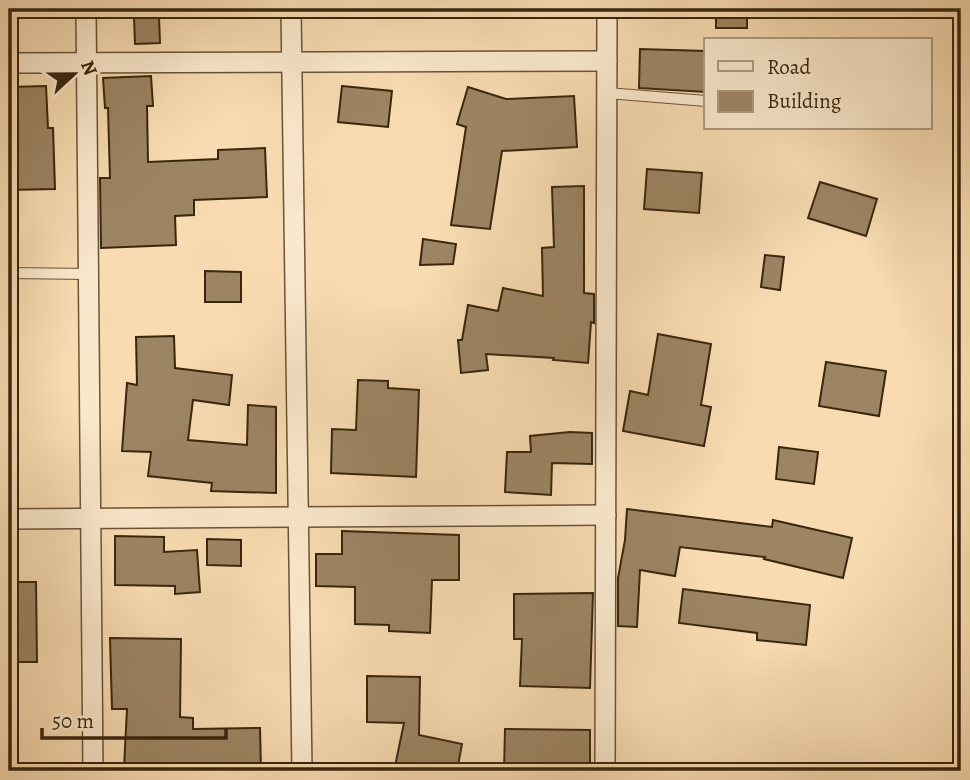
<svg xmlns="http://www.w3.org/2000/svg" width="970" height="780" font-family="Alegreya,serif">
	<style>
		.building { fill: #9d8463; stroke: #3a260e; stroke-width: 2 }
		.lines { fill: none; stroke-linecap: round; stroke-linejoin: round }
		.service-casing { stroke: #6a5337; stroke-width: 12 }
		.minor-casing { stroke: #6a5337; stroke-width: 22 }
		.service { stroke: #fae8cc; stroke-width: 10 }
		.minor { stroke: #fae8cc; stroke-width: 19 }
	</style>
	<rect width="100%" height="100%" fill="#f8dbb1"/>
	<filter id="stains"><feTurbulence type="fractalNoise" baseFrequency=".00286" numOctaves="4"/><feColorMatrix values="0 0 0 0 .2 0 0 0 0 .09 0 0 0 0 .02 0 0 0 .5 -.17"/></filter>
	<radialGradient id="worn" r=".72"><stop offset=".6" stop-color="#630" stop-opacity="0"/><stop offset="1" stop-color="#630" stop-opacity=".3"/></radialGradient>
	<g class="building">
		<rect x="716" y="9" width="31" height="19"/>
		<polygon points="159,17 160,43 135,44 134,18"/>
		<polygon points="640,49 706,51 706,92 639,88"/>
		<polygon points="151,76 153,106 147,106 148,162 218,159 218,150 265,148 267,197 194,200 194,215 175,216 176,245 101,248 100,178 110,178 108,108 105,108 103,78"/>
		<polygon points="46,86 48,128 53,128 55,189 9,190 9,87"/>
		<polygon points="342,86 392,91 388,127 338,122"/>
		<polygon points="468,87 506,99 574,96 577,147 502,151 490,229 451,225 466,127 457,124"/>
		<polygon points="647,169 702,173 699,213 644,209"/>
		<polygon points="820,182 877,199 866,236 808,218"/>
		<polygon points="584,186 584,293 594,294 594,323 591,322 588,363 553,360 554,358 486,354 488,370 461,373 458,340 462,340 468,305 498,311 503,288 543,296 542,248 554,247 552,187"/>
		<polygon points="423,239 456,244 453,264 420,265"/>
		<polygon points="765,255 784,257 780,290 761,287"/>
		<polygon points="205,271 241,272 241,302 205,302"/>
		<polygon points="658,334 711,344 701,405 711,407 704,446 623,431 630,391 648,395"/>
		<polygon points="174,336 175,368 232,375 229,405 193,400 188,440 247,445 248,405 276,407 276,493 211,491 212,483 148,476 151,452 122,451 127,383 137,385 136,337"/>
		<polygon points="826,362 886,371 879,416 819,406"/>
		<polygon points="358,380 388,381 388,388 419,390 416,477 331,473 332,429 356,430"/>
		<polygon points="570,432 592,433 592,464 552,463 551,495 505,492 507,452 531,452 530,436"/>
		<polygon points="779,447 818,452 814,484 776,479"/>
		<polygon points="627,509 772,527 773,520 852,538 843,578 764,559 765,557 680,547 675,576 640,570 637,627 618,626 618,578 625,540"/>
		<polygon points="342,531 459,535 459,580 432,580 430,633 389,631 389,625 355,624 355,587 316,586 316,554 342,554"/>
		<polygon points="115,536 164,537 164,552 197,550 200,592 175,594 175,586 115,585"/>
		<polygon points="207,539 241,540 241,566 207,565"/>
		<polygon points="9,582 36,582 37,662 9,662"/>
		<polygon points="683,589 810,605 806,645 757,640 757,633 679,623"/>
		<polygon points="593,593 590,688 520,686 522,639 514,639 514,594"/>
		<polygon points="110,638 181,639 180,717 193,718 193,729 260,728 261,771 180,771 124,768 127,709 112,709"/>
		<polygon points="367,676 420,677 419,735 462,744 457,771 394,771 404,723 367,722"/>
		<polygon points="505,729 590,730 590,771 504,771"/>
	</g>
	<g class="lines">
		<defs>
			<g id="service">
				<polyline points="607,93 706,101"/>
				<polyline points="9,273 89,274"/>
			</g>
			<g id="minor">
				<polyline points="86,9 93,771"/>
				<polyline points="291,9 302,771"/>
				<polyline points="9,63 607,61"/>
				<polyline points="9,519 606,515"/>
				<polyline points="605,771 607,9"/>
			</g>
		</defs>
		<use href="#service" class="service-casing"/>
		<use href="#minor" class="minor-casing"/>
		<use href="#service" class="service"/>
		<use href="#minor" class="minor"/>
	</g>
	<rect width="970" height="780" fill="none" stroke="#f8dbb1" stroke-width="35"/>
	<rect x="10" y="10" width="949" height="759" fill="none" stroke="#3a260e" stroke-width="3.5"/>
	<rect x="18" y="18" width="935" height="745" fill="none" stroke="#3a260e" stroke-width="2"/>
	<rect x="704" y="38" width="228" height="91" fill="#fae8cc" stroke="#ad9a80" stroke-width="2"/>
	<rect x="718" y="61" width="35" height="10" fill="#fae8cc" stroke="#ad9a80" stroke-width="2"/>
	<text x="767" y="74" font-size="21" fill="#3a260e">Road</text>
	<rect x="718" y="91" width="35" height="21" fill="#9d8463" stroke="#ad9a80" stroke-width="2"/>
	<text x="767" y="108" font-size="21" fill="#3a260e">Building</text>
	<g transform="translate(74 74) rotate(68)" stroke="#fae8cc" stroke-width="5" paint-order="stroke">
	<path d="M0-5L12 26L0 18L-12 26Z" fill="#3a260e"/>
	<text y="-10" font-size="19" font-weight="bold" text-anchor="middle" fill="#3a260e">N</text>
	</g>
	<path d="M42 728v10h184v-10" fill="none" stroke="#3a260e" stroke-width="3.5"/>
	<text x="52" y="728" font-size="21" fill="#3a260e" stroke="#fae8cc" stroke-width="5" paint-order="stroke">50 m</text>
	<rect width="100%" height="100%" filter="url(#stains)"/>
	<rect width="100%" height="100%" fill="url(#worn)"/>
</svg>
